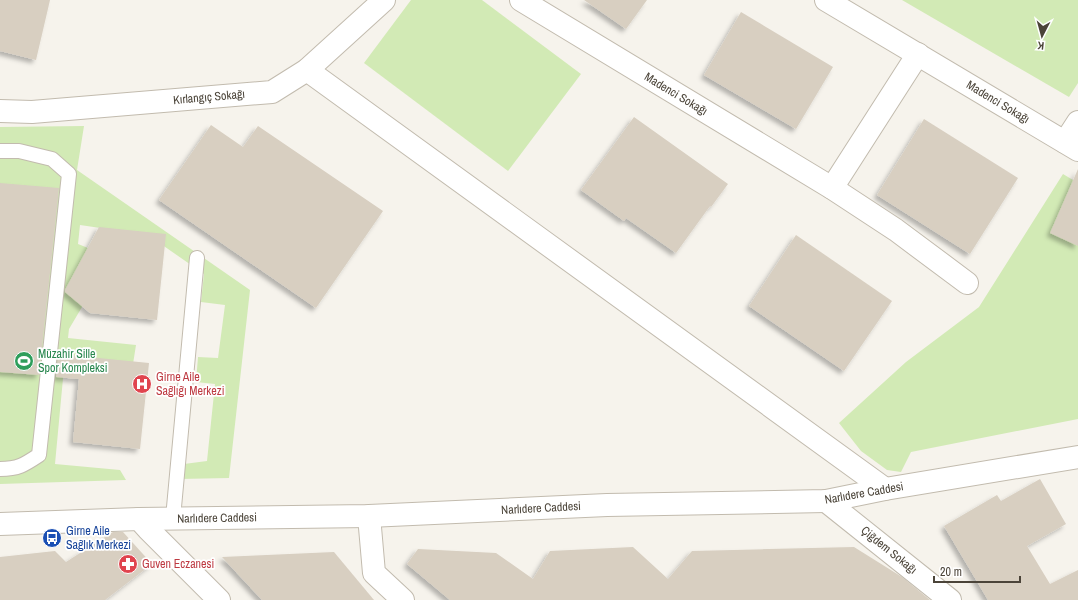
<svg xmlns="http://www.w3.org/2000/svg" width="1078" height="600" font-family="'Archivo Narrow',sans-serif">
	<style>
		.green { fill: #d2eab5 }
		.building { fill: #d8cfc1; filter: url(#shadow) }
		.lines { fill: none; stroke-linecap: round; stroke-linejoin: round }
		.service-casing { stroke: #c2bbae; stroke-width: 16 }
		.minor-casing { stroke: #c2bbae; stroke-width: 24 }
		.tertiary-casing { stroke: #c2bbae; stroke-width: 24 }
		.service { stroke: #fff; stroke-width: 14 }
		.minor { stroke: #fff; stroke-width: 22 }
		.tertiary { stroke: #fff; stroke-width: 22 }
		.labels { text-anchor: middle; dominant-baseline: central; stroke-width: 3.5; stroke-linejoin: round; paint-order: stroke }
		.street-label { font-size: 12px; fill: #4b4439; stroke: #fff }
		.leisure-label { font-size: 12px; fill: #27864d; stroke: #fff; text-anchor: start }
		.health-label { font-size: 12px; fill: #be3a42; stroke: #fff; text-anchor: start }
		.transit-label { font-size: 12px; fill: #164399; stroke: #fff; text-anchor: start }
	</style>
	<defs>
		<filter id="shadow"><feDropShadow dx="-3.5" dy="3.5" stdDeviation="2" flood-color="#0004"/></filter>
	</defs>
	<rect width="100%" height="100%" fill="#f6f3ec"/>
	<g class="green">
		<polygon points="411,0 482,0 581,74 508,171 364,63"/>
		<polygon points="902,0 1078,0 1078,83 1069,97"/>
		<polygon points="84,126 77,170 250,290 229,478 179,479 184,464 207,461 215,384 196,382 198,357 218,358 225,305 201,302 204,274 148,235 80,225 78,244 88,248 82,307 69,329 68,338 136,345 133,364 65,357 55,464 120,470 126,480 0,484 0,127"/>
		<polygon points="1063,174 1078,183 1078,419 911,452 901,472 887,470 861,451 839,423 906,362 979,307"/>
	</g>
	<g class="building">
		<polygon points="0,0 50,0 36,60 0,51"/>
		<polygon points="584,0 647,0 626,29"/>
		<polygon points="741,12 833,67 796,129 704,75"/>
		<polygon points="634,117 728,184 711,207 710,206 676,253 626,218 624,221 581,190"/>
		<polygon points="924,119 1018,178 970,254 877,195"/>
		<polygon points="211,125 243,147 258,126 383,211 316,308 159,200"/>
		<polygon points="1078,169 1078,246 1050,233"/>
		<polygon points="0,183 59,188 39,375 0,372"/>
		<polygon points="99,227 166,234 157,320 90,313 65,292 65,290"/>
		<polygon points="796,235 892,301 844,371 749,306"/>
		<polygon points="58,354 149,363 140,449 73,442 79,379 56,377"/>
		<polygon points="1040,479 1066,524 1027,546 1050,584 1078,570 1078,600 988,600 944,526 997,495 1001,501"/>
		<polygon points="113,532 123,532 152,564 105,600 0,600 0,557 55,551 66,562"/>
		<polygon points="633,547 668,579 692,551 854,547 902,577 930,600 450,600 407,564 418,549 496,553 533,579 550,551"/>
		<polygon points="334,552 374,600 262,600 222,557"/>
	</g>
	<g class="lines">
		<defs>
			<g id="service">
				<path d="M0,151H19L52,159L69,174L39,455C24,465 18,469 0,469"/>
				<polyline points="173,518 197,258"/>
			</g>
			<g id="minor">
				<polyline points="521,0 832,188 896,230 967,283"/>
				<polyline points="826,0 1078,150"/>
				<polyline points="307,70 885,489"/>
				<polyline points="0,111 32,112 272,92 307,70 384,0"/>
				<polyline points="1065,142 1078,122"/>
				<polyline points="832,188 918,54"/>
				<polyline points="826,501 950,600"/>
				<polyline points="369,516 374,573 403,600"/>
				<polyline points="139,519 148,529 219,600"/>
			</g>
			<polyline id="tertiary" points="0,524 139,519 369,516 607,505 826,501 885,489 1078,457"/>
		</defs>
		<use href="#service" class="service-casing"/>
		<use href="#minor" class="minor-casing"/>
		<use href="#tertiary" class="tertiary-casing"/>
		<use href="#service" class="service"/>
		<use href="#minor" class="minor"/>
		<use href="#tertiary" class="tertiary"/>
	</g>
	<defs>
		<symbol id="stadium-disc" viewBox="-11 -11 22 22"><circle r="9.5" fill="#2e9e5b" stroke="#fff"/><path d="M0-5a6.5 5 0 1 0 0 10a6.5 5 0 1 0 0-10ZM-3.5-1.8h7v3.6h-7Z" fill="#fff"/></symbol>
		<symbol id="hospital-disc" viewBox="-11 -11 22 22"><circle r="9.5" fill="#e0444e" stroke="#fff"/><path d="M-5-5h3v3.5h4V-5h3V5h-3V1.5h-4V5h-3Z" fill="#fff"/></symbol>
		<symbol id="bus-disc" viewBox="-11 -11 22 22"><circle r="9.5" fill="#1a4fb4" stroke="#fff"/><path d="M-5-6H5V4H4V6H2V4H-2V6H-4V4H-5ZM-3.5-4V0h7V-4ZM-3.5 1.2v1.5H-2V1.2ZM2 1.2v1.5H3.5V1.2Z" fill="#fff"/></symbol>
		<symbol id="pharmacy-disc" viewBox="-11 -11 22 22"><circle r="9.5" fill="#e0444e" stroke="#fff"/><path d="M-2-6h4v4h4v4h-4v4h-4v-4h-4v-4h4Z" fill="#fff"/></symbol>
	</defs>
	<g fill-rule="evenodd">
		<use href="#stadium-disc" x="13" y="350" width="22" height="22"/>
		<use href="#hospital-disc" x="131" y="373" width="22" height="22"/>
		<use href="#bus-disc" x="41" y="527" width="22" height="22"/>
		<use href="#pharmacy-disc" x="117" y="553" width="22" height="22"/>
	</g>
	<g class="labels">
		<g class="street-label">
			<text transform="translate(676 94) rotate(31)">Madenci Sokağı</text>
			<text transform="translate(209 97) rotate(-5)">Kırlangıç Sokağı</text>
			<text transform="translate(998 102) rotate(31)">Madenci Sokağı</text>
			<text transform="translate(864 493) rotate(-10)">Narlıdere Caddesi</text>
			<text transform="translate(541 508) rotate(-3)">Narlıdere Caddesi</text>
			<text transform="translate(217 518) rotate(-1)">Narlıdere Caddesi</text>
			<text transform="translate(889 550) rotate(39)">Çiğdem Sokağı</text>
		</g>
		<g class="leisure-label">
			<text x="38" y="354">Müzahir Sille<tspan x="38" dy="14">Spor Kompleksi</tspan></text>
		</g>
		<g class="health-label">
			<text x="156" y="377">Girne Aile<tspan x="156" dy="14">Sağlığı Merkezi</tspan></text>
			<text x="142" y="564">Guven Eczanesi</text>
		</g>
		<g class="transit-label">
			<text x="66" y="531">Girne Aile<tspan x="66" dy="14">Sağlık Merkezi</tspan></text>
		</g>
	</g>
	<g transform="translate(1042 36) rotate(186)" stroke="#ffffff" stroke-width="3" paint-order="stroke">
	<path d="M0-3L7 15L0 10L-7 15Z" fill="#4b4439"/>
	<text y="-6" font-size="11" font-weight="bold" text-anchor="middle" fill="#4b4439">K</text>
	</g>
	<path d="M934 576v6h86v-6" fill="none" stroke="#4b4439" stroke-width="2"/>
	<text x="940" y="576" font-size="12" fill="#4b4439" stroke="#ffffff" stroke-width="3" paint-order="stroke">20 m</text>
</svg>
